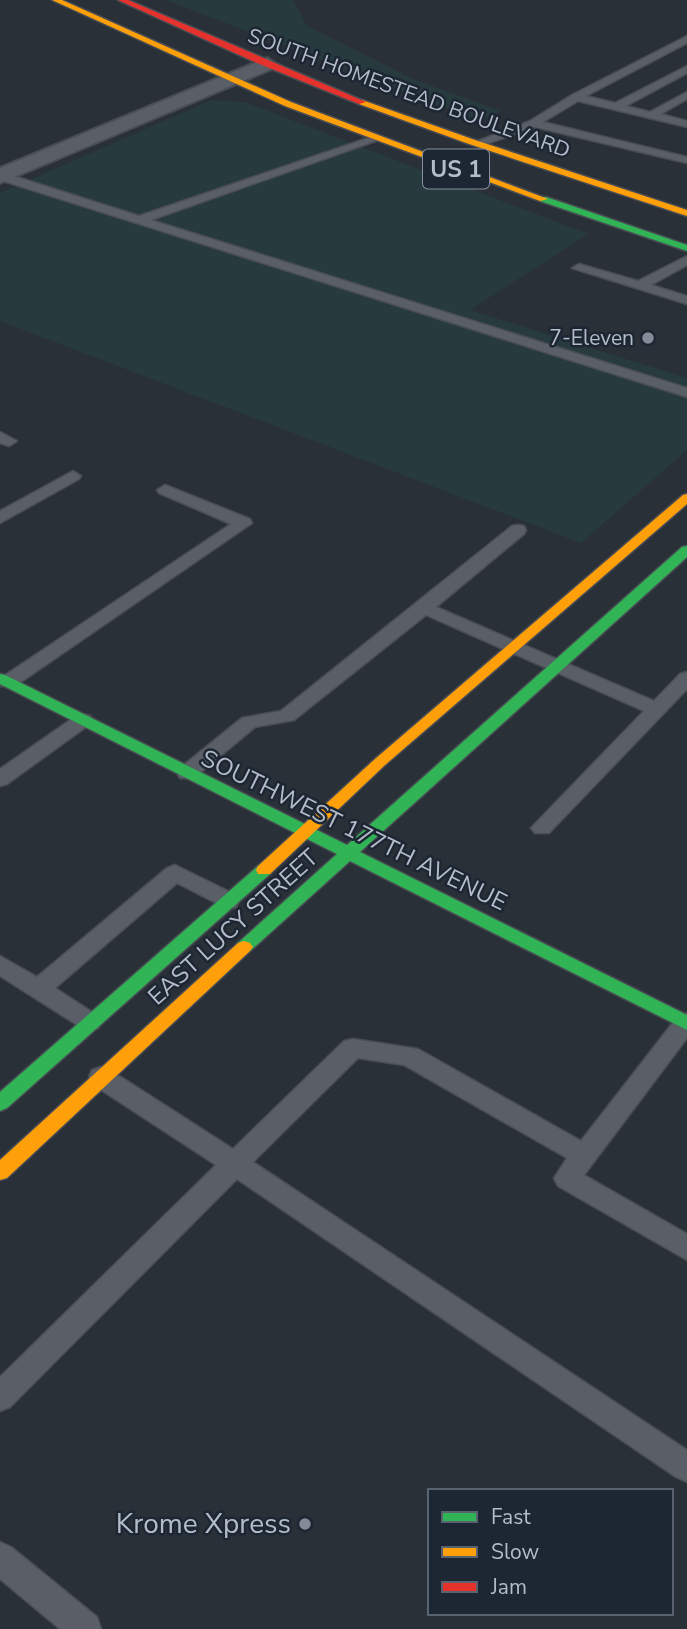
<svg xmlns="http://www.w3.org/2000/svg" width="687" height="1629" font-family="'Nunito Sans',sans-serif">
	<style>
		.green { fill: #273a3e }
		.lines { fill: none; stroke-linecap: round; stroke-linejoin: round }
		.lane-casing { stroke: #484c53; stroke-width: 3 }
		.street-casing { stroke: #484c53; stroke-width: 4 }
		.fast-casing { stroke: #484c53; stroke-width: 3 }
		.slow-casing { stroke: #484c53; stroke-width: 3 }
		.jam-casing { stroke: #484c53; stroke-width: 3 }
		.lane { fill: #5a5e66; fill-rule: evenodd }
		.street { fill: #5a5e66; fill-rule: evenodd }
		.fast { fill: #30b455; fill-rule: evenodd }
		.slow { fill: #ff9f0a; fill-rule: evenodd }
		.jam { fill: #e5322d; fill-rule: evenodd }
		.poi-dot { fill: #848b96; stroke: #1d2633; stroke-width: 2.5 }
		.labels { text-anchor: middle; dominant-baseline: central; stroke-width: 5; stroke-linejoin: round; paint-order: stroke }
		.far-street-label { font-size: 21px; fill: #b4bcc9; stroke: #1d2633 }
		.far-poi-label { font-size: 21px; fill: #b4bcc9; stroke: #1d2633; text-anchor: end }
		.shield { fill: #1d2633; stroke: #878f9c; stroke-width: 2 }
		.shield-label { font-size: 23px; font-weight: bold; fill: #b4bcc9 }
		.street-label { font-size: 24px; fill: #b4bcc9; stroke: #1d2633 }
		.near-poi-label { font-size: 28px; fill: #b4bcc9; stroke: #1d2633; text-anchor: end }
	</style>
	<rect width="100%" height="100%" fill="#2a3038"/>
	<g class="green">
		<polygon points="166,0 293,0 307,26 413,79 501,111 479,121"/>
		<polygon points="212,100 244,102 588,234 470,310 687,378 687,450 581,543 0,321 0,193"/>
	</g>
	<g class="lines">
		<defs>
			<g id="lane">
				<polygon points="687,36 687,43 586,96 615,103 687,66 687,73 626,106 650,112 687,92 687,99 661,114 687,121 687,127 578,101 543,122 687,157 687,163 535,127 483,145 473,143 530,121 572,95"/>
				<polygon points="371,137 381,139 151,220 687,388 687,397 0,180 1,172 139,216"/>
				<polygon points="687,256 687,265 651,285 687,296 687,304 572,268 579,264 638,281"/>
				<polygon points="0,432 17,441 9,446 0,443"/>
				<polygon points="73,471 81,476 79,479 0,523 0,511"/>
				<polygon points="165,485 250,519 252,523 15,686 1,686 1,678 231,524 159,493 157,490"/>
				<polygon points="518,525 524,526 526,530 524,534 436,607 654,701 680,674 687,672 687,689 549,833 535,833 531,828 644,711 426,615 294,720 255,727 194,778 180,778 177,773 180,768 242,718 281,711 512,526"/>
				<polygon points="83,714 90,716 93,720 90,724 7,784 0,786 0,769 76,716"/>
				<polygon points="175,865 236,895 239,901 236,907 228,909 177,883 55,988 98,1016 102,1022 98,1028 90,1031 82,1028 0,976 0,956 37,977 167,868"/>
				<polygon points="687,1013 687,1038 584,1175 687,1234 687,1260 558,1186 554,1178 567,1158 404,1065 358,1058 253,1162 687,1450 687,1482 676,1477 237,1179 10,1407 0,1411 0,1377 216,1165 92,1084 89,1077 92,1070 101,1067 110,1070 233,1149 344,1041 353,1039 418,1049 581,1141 678,1016"/>
				<polygon points="0,1542 11,1547 97,1617 101,1629 60,1629 0,1579"/>
			</g>
			<polygon id="street" points="267,58 276,64 274,68 0,183 0,168"/>
			<g id="fast">
				<polygon points="540,197 546,197 687,245 687,251 540,201"/>
				<polygon points="687,546 687,557 360,852 687,1015 687,1030 350,861 250,951 238,951 235,947 238,943 337,854 0,684 0,674 5,675 347,845 682,547"/>
				<polygon points="264,864 270,866 272,870 270,874 7,1108 0,1111 0,1092 258,866"/>
			</g>
			<g id="slow">
				<polygon points="52,0 62,0 291,102 548,199 540,201 285,106"/>
				<polygon points="362,100 475,140 687,210 687,216 469,144 359,104"/>
				<polygon points="687,494 687,504 385,765 270,874 258,874 256,870 258,866 375,759 683,495"/>
				<polygon points="244,941 250,943 253,947 250,951 7,1178 0,1180 0,1160 238,943"/>
			</g>
			<polygon id="jam" points="118,0 128,0 366,102 359,104 257,63"/>
		</defs>
		<use href="#lane" class="lane-casing"/>
		<use href="#street" class="street-casing"/>
		<use href="#fast" class="fast-casing"/>
		<use href="#slow" class="slow-casing"/>
		<use href="#jam" class="jam-casing"/>
		<use href="#lane" class="lane"/>
		<use href="#street" class="street"/>
		<use href="#fast" class="fast"/>
		<use href="#slow" class="slow"/>
		<use href="#jam" class="jam"/>
	</g>
	<g class="poi-dot">
		<circle cx="648" cy="338" r="7"/>
		<circle cx="305" cy="1524" r="7"/>
	</g>
	<g class="labels">
		<g class="far-street-label">
			<text transform="translate(409 93) rotate(20)">SOUTH HOMESTEAD BOULEVARD</text>
		</g>
		<g class="far-poi-label">
			<text x="634" y="338">7-Eleven</text>
		</g>
		<rect class="shield" x="423" y="149.5" width="66" height="39" rx="5"/>
		<g class="shield-label">
			<text x="456" y="169">US 1</text>
		</g>
		<g class="street-label">
			<text transform="translate(354 830) rotate(26)">SOUTHWEST 177TH AVENUE</text>
			<text transform="translate(233 927) rotate(-42)">EAST LUCY STREET</text>
		</g>
		<g class="near-poi-label">
			<text x="291" y="1524">Krome Xpress</text>
		</g>
	</g>
	<rect x="428" y="1489" width="245" height="126" fill="#1d2633" stroke="#59626f" stroke-width="2"/>
	<rect x="442" y="1512" width="35" height="10" fill="#30b455" stroke="#59626f" stroke-width="2"/>
	<text x="491" y="1524" font-size="21" fill="#b4bcc9">Fast</text>
	<rect x="442" y="1547" width="35" height="10" fill="#ff9f0a" stroke="#59626f" stroke-width="2"/>
	<text x="491" y="1559" font-size="21" fill="#b4bcc9">Slow</text>
	<rect x="442" y="1582" width="35" height="10" fill="#e5322d" stroke="#59626f" stroke-width="2"/>
	<text x="491" y="1594" font-size="21" fill="#b4bcc9">Jam</text>
</svg>
